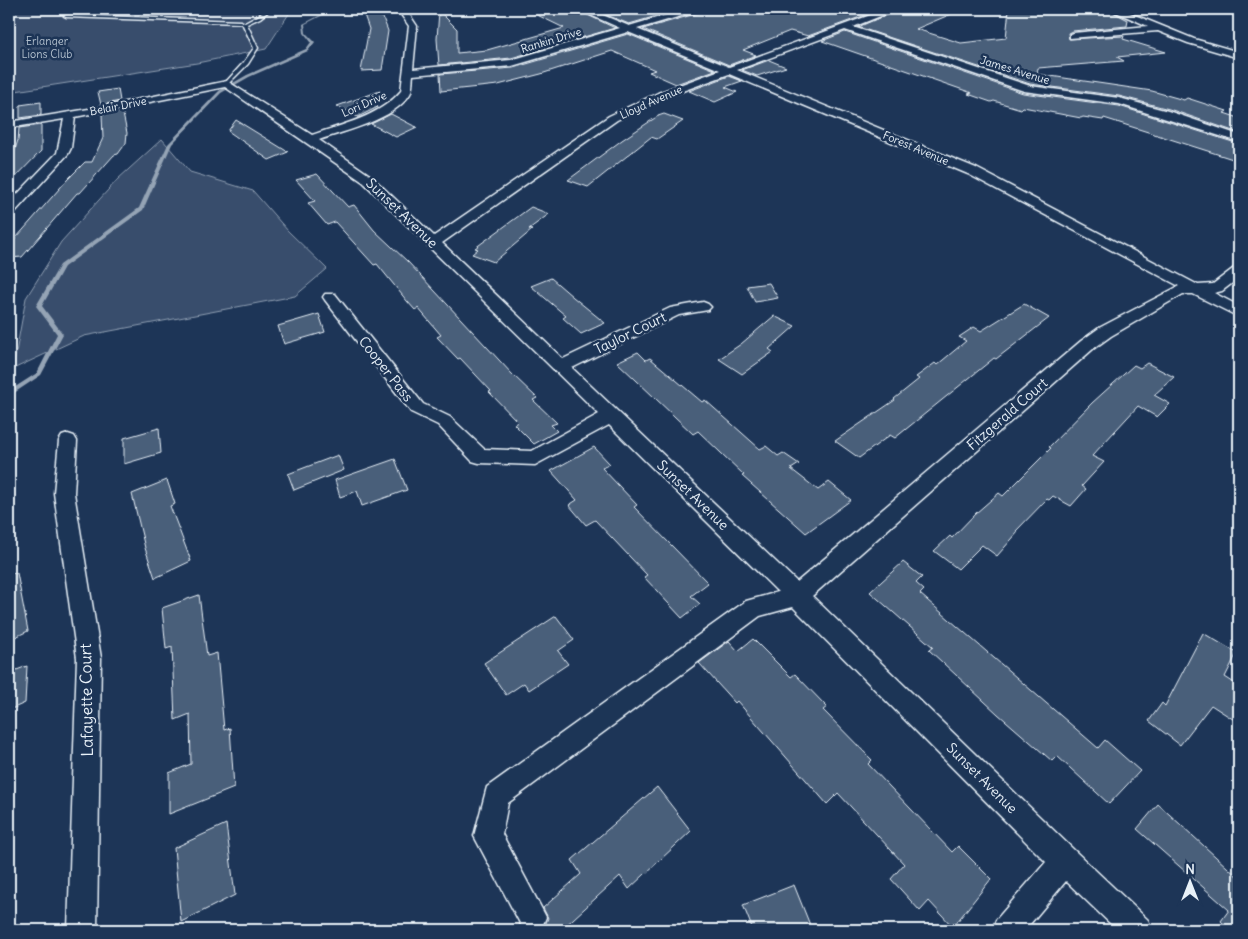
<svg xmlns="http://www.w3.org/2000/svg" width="1248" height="939" font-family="Delius,sans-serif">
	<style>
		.green { fill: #374d6c; stroke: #909fb2 }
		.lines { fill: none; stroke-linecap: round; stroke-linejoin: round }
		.stream { fill: #95a4b5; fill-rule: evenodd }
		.building { fill: #495e7a; stroke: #e8f1f8 }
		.service-casing { stroke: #e8f1f8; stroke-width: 3 }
		.minor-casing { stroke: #e8f1f8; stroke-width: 3 }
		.service { fill: #1d3557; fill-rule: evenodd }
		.minor { fill: #1d3557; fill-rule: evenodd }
		.labels { text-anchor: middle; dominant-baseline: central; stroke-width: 5; stroke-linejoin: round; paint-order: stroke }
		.far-street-label { font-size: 11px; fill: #e8f1f8; stroke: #1d3557 }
		.far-park-label { font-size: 11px; fill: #b3c0ce; stroke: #1d3557 }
		.street-label { font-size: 14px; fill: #e8f1f8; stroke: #1d3557 }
		.near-street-label { font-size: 16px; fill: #e8f1f8; stroke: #1d3557 }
	</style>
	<rect width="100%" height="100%" fill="#1d3557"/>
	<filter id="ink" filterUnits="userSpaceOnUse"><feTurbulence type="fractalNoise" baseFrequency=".02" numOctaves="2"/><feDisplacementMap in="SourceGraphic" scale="10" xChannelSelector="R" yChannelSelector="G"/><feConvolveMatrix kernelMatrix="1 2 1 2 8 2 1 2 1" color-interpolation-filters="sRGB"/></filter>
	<g filter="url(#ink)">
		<g class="green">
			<polygon points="9,9 292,9 266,49 197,63 9,92"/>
			<polygon points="162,139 190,172 253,191 288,231 327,269 295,296 84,336 13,369 26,298 61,242 118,179"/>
		</g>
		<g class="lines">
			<polygon class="stream" points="332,9 335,9 305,24 306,33 315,42 308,51 249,77 221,93 172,144 143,210 64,267 42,306 63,334 41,375 11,395 9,396 9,391 37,373 57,334 36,306 60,265 139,208 168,144 219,91 247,75 306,49 311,42 304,33 303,24"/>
		</g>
		<g class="building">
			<polygon points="362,9 372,9 383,18 388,31 382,70 361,71 369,29"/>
			<polygon points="525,9 575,9 615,28 511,58 439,65 437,39 439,11 457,29 457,53 487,50 564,28"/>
			<polygon points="592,9 681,9 629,24"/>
			<polygon points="701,9 882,9 808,36 790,31 743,50 756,55 729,65 643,29 699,13"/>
			<polygon points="900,9 963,9 916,29 961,43 1006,38 1009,9 1107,9 1128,20 1127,26 1072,31 1068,33 1069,39 1124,36 1123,39 1166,52 1117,57 1124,61 1038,68 1037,74 1152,91 1184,100 1187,98 1227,111 1224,113 1239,118 1239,133 1169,109 1119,96 1030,84 858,27"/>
			<polygon points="845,32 1023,93 1119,106 1239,144 1239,161 1104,118 1103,120 1083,117 1081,118 1023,107 1021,109 994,101 991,102 968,94 972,93 822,41"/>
			<polygon points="628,34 715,70 676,84 649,72 655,70 612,51 541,74 498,85 441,91 440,74 513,68"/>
			<polygon points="769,60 786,67 757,76 742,70"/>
			<polygon points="729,76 742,81 725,87 737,92 715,102 689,91"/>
			<polygon points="118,89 120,101 101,105 98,92"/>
			<polygon points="380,91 371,104 378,107 358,117 337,106"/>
			<polygon points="41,102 41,115 20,118 20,105"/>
			<polygon points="122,109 127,133 126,143 118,154 114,155 80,193 77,193 22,257 9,258 9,246 67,180 85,162 92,162 103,138 102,114"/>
			<polygon points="391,114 412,125 417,127 396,137 371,124"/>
			<polygon points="664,114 683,121 657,139 651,137 588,187 568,180 622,140 658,116"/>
			<polygon points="236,120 288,152 269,160 228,131"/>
			<polygon points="41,125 41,151 9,184 9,169 18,140 19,128"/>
			<polygon points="317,174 348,207 354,205 374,230 408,262 512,374 537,398 533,400 557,423 551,425 557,431 534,444 514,424 518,422 489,392 491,391 460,358 458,359 437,337 441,335 418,308 415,310 407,301 377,264 374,265 335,222 327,225 308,203 315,201 296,180"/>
			<polygon points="531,207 549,214 529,229 532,230 494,262 472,254 478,249 475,248"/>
			<polygon points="551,278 573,297 605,323 581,334 563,318 566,316 531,286"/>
			<polygon points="769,283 778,298 755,302 747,286"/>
			<polygon points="1024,304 1049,318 996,359 994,358 895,438 890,435 859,458 835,441 895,400 894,399 919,379 916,377 935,363 937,365 966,341 959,337 974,327 981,331"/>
			<polygon points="319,314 325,332 284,344 278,326"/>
			<polygon points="774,316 795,326 769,349 773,352 742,374 719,359 741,344"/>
			<polygon points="638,352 646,360 650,358 702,402 705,400 760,449 766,446 778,456 783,453 799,464 791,469 818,490 829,482 851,500 806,533 742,476 744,475 698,431 693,434 617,362"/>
			<polygon points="1147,363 1174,377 1154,395 1170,404 1157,417 1138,406 1092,456 1104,462 1082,486 1086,489 1071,506 1053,496 1049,500 1047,499 1016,531 1018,532 997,556 982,545 958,569 934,551 950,536 952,538 976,513 999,493 1003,496 1051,448 1049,447 1092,403 1134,365 1140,368"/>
			<polygon points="159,428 161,453 124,464 124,438"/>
			<polygon points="594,447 610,464 602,468 637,505 634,507 708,583 691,596 700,604 682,618 644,577 647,575 595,520 586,525 569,505 577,500 551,471"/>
			<polygon points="338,455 344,470 294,490 288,474"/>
			<polygon points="395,459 407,490 362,506 357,491 340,497 335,480"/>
			<polygon points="167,480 175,504 170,506 191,561 155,578 145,548 132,494"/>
			<polygon points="903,562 922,577 916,583 924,590 920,594 1098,748 1105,740 1140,771 1109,804 1057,756 1052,761 998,714 929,650 933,647 870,592"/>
			<polygon points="17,573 28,631 9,640 9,574"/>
			<polygon points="199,595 207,656 217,653 224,730 230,728 234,788 169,814 169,773 191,764 190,714 175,720 172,647 166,649 162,608"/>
			<polygon points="556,616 574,640 558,651 568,664 529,690 524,683 506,695 484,663"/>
			<polygon points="1203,633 1237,653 1225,677 1239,686 1239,723 1211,705 1180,745 1149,721 1162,703 1165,706"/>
			<polygon points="753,639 791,677 795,674 827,707 823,710 872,760 868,764 952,852 958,846 991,879 953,927 929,901 920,911 891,879 904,864 838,793 827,804 737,701 735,703 699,663 729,641 738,651"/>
			<polygon points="27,666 25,703 9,710 9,673"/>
			<polygon points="657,787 691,831 629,889 620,876 561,930 539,930 544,928 548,918 543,908 581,874 572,860"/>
			<polygon points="1158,804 1239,878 1239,930 1230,930 1221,921 1229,910 1137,829"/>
			<polygon points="226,824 235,895 181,922 174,848"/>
			<polygon points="794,885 812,930 753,930 743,905"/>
		</g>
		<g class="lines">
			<defs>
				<polygon id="service" points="77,9 82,9 71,15 240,21 245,23 258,16 267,9 271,9 260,18 247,24 258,48 248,64 227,85 225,85 225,83 244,62 254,48 243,25 239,23 66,17 64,16"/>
				<g id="minor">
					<path d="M577,9H588L629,26L687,9H699L698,11L637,29L729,67L887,9H898L853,27L1030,86L1119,98L1168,111L1239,135V142L1119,104L1024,91L845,30L737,70L976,168L1198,285L1213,284L1234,268L1239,267V278L1222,291L1214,293L1239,306V317L1193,294H1183L1111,336L1093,349L812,596L1075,851L1148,920L1152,930H1117L1066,881L1025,930H992L996,920L1046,862L793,607L760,616L508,803L502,834L546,917L542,927L535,930L522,927L474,836L487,787L746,601L778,592L609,425L535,465L479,463L472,461L438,425L411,412L325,300L323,297L325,294H335L423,404L450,417L484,449L532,451L599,414L363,182L225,87L75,117L71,148L68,154L14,213L9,214V203L57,153L64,119L9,128V122L101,107L227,81L312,135C343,124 379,117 401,91L409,26L402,16L403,14H409L417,26L413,69L511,60L620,28ZM628,32L720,70L658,93L609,116L434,236L371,176L319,140C347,130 394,120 410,94C413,89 412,81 413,75L512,66ZM729,74L968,174L1179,286L1099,328L1081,341L797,582L572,368L679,315L708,310L711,307L708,304L703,302L670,308L563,359L442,243L617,120L666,97Z"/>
					<polygon points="1109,9 1120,9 1194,39 1239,52 1239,58 1188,43 1158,31 1070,38 1070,34 1073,33 1148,26"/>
					<polygon points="68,434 74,436 77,441 74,493 101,658 97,930 68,930 77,658 54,493 59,441 62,436"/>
				</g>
			</defs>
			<use href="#service" class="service-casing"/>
			<use href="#minor" class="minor-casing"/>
			<use href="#service" class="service"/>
			<use href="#minor" class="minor"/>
		</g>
	</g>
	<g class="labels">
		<g class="far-street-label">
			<text transform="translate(551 40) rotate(-17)">Rankin Drive</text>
			<text transform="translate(1015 70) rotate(17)">James Avenue</text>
			<text transform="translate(651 102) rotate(-24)">Lloyd Avenue</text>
			<text transform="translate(364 104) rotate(-24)">Lori Drive</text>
			<text transform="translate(118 106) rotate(-11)">Belair Drive</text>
			<text transform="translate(916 148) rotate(23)">Forest Avenue</text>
		</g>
		<g class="far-park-label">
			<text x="47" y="41">Erlanger<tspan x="47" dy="13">Lions Club</tspan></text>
		</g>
		<g class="street-label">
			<text transform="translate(402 213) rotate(44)">Sunset Avenue</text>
			<text transform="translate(630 333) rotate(-26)">Taylor Court</text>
			<text transform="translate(386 369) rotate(52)">Cooper Pass</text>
			<text transform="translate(1007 414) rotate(-41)">Fitzgerald Court</text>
			<text transform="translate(693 495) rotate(44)">Sunset Avenue</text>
			<text transform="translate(982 778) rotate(45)">Sunset Avenue</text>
		</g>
		<g class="near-street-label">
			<text transform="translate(86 700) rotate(-91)">Lafayette Court</text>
		</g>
	</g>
	<rect width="1248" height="939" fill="none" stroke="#1d3557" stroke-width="30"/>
	<rect x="15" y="15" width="1218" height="909" fill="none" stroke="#e8f1f8" stroke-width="2" filter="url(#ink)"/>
	<g transform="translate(1190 882)" stroke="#1d3557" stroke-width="4" paint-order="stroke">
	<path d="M0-4L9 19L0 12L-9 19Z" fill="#e8f1f8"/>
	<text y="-8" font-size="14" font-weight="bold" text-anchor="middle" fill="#e8f1f8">N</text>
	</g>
</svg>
